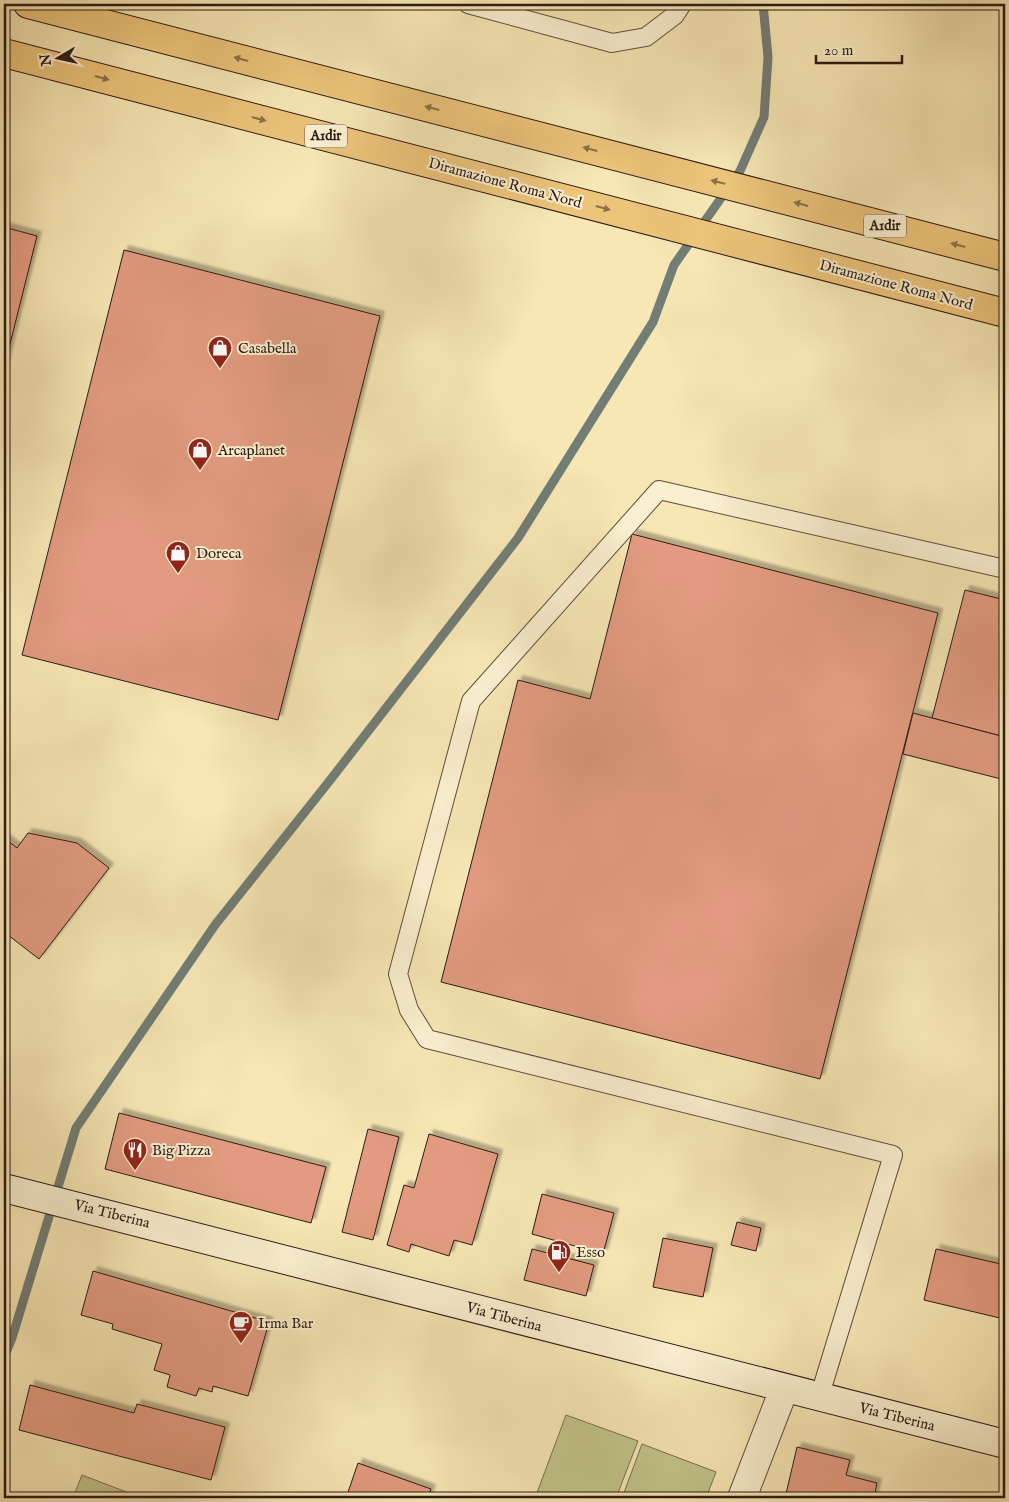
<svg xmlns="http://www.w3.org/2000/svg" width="1009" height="1502" font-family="'IM FELL English',serif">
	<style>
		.green { fill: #c2c48a; stroke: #77704f }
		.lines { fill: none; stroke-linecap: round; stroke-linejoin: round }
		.stream { stroke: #727d76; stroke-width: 9 }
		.building { fill: #e29b80; stroke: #2c1b14; filter: url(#shadow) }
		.lane-casing { stroke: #5f4e3c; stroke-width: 20 }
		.street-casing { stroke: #5f4e3c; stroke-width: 30 }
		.secondary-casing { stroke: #2c1b14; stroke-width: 30 }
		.highway-casing { stroke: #2c1b14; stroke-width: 30 }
		.lane { stroke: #faefcf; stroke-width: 18 }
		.street { stroke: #faefcf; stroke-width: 28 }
		.secondary { stroke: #faefcf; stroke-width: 28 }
		.highway { stroke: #ecc47a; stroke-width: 28 }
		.oneway { fill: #8c7047 }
		.labels { text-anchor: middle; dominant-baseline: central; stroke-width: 4; stroke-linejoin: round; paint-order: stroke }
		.shield { fill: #faefcf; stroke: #6a5b4c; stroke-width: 1 }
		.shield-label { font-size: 14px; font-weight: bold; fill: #2c1b14 }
		.street-label { font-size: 15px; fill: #2c1b14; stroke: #faefcf }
		.poi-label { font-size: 15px; fill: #2c1b14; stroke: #faefcf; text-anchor: start }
	</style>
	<defs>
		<filter id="shadow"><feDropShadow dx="4.5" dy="-4.5" stdDeviation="1" flood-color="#0004"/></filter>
	</defs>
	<rect width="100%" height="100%" fill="#f7e7b5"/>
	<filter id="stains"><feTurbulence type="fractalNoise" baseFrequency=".004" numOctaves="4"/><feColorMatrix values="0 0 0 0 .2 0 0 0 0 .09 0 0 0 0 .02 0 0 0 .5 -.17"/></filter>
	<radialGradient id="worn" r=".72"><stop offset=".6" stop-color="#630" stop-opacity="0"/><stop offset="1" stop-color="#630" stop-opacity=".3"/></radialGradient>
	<g class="green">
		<polygon points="566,1415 638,1441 616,1498 535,1498"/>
		<polygon points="642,1444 716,1472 706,1498 622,1498"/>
		<polygon points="82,1475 142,1498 73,1498"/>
	</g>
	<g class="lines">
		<polyline class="stream" points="4,1357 12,1338 76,1128 215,925 331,779 518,538 653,322 674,265 740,171 764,117 768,57 763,4"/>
	</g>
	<g class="building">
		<polygon points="4,227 37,236 4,368"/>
		<polygon points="124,250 380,316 278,720 22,655"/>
		<polygon points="632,534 938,613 820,1079 441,982 518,680 590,699"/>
		<polygon points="965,590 1005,600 1005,737 932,718"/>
		<polygon points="913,713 1005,737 1005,780 903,754"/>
		<polygon points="28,833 77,843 109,868 39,959 4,932 4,838 17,848"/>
		<polygon points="119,1113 326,1167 311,1223 105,1169"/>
		<polygon points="368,1129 399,1137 373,1240 342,1232"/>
		<polygon points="429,1134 498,1154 472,1245 454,1240 449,1256 411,1244 409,1252 387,1245 404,1185 414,1188"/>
		<polygon points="542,1194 614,1213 603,1254 532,1234"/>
		<polygon points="737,1222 761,1228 756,1251 731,1245"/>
		<polygon points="663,1238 713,1248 703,1297 653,1287"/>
		<polygon points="532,1249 594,1265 586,1296 524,1280"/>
		<polygon points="936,1249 1005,1265 1004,1319 924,1300"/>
		<polygon points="93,1271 269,1322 248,1396 213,1386 212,1392 199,1388 196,1396 167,1387 170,1375 154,1370 162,1344 112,1329 113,1324 81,1315"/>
		<polygon points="30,1385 134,1413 137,1404 225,1427 211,1480 19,1430"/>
		<polygon points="797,1447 850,1460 846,1475 877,1483 874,1498 785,1498"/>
		<polygon points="358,1463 431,1489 428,1498 346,1498"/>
	</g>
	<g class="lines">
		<defs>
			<g id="lane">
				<polyline points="468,4 612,43 646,37 675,15 682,4"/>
				<polyline points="819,1398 893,1155 427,1039 409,1010 398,974 471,701 659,490 1005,569"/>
			</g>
			<polyline id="street" points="742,1498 784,1389"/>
			<polyline id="secondary" points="4,1188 1005,1444"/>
			<g id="highway">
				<polyline points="28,4 1005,257"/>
				<polyline points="4,53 1005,313"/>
			</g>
		</defs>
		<use href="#lane" class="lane-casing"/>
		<use href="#street" class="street-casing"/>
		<use href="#secondary" class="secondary-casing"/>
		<use href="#highway" class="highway-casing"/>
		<use href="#lane" class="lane"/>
		<use href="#street" class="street"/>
		<use href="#secondary" class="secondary"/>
		<use href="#highway" class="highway"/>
	</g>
	<defs><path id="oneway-solid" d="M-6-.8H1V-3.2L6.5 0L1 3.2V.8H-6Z" transform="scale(1.25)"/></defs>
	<g class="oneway">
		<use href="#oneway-solid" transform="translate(241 59) rotate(-165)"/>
		<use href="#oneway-solid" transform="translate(102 78) rotate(15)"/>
		<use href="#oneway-solid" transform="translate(432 108) rotate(-165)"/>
		<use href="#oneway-solid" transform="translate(259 119) rotate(15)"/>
		<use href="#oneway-solid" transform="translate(590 149) rotate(-165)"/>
		<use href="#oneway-solid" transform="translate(718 182) rotate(-166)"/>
		<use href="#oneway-solid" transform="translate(801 204) rotate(-165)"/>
		<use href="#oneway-solid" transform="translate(603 208) rotate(15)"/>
		<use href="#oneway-solid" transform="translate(958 245) rotate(-165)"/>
	</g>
	<defs>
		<symbol id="shop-pin" viewBox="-11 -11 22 30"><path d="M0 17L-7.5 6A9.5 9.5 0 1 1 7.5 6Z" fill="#8f2418" stroke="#faefcf"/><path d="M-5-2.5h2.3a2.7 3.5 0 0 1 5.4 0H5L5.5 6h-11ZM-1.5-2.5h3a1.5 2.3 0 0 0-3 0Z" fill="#fff"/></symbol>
		<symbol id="restaurant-pin" viewBox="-11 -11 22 30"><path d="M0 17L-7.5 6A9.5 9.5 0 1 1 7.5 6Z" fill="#8f2418" stroke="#faefcf"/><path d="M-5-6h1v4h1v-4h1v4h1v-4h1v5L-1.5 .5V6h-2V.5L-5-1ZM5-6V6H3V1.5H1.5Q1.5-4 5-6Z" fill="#fff"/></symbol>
		<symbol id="fuel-pin" viewBox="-11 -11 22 30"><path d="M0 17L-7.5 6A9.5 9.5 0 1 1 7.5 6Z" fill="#8f2418" stroke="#faefcf"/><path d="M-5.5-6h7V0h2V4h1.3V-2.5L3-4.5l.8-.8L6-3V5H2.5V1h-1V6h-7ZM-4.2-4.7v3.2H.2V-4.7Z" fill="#fff"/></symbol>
		<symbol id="cafe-pin" viewBox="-11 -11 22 30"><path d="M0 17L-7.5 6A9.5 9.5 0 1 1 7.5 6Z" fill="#8f2418" stroke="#faefcf"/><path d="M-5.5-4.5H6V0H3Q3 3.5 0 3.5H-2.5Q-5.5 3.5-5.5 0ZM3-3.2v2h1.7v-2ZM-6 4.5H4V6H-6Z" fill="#fff"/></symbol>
	</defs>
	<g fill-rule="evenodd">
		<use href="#shop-pin" x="206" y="334" width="28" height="38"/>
		<use href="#shop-pin" x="186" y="436" width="28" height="38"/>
		<use href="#shop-pin" x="164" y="539" width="28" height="38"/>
		<use href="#restaurant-pin" x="121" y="1136" width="28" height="38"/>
		<use href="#fuel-pin" x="545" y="1238" width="28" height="38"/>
		<use href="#cafe-pin" x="227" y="1309" width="28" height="38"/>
	</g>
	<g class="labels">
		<g class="shield">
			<rect x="305" y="124.5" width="42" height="23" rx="4"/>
			<rect x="864" y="214.5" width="42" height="23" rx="4"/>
		</g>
		<g class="shield-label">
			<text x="326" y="136">A1dir</text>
			<text x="885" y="226">A1dir</text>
		</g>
		<g class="street-label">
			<text transform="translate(505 183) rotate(15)">Diramazione Roma Nord</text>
			<text transform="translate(896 285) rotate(15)">Diramazione Roma Nord</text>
			<text transform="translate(112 1214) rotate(14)">Via Tiberina</text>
			<text transform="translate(504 1317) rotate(15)">Via Tiberina</text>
			<text transform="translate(897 1417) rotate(14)">Via Tiberina</text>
		</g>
		<g class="poi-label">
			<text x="238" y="348">Casabella</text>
			<text x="218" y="450">Arcaplanet</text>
			<text x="196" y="553">Doreca</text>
			<text x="152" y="1150">Big Pizza</text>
			<text x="576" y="1252">Esso</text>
			<text x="258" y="1323">Irma Bar</text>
		</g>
	</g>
	<rect width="1009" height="1502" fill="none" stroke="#f7e7b5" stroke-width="20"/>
	<rect x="5" y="5" width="999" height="1492" fill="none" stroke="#2c1b14" stroke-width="2.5"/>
	<rect x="10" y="10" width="989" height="1482" fill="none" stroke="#2c1b14"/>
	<g transform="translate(58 58) rotate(261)" stroke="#faefcf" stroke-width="4" paint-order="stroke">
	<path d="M0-4L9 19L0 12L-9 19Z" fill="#2c1b14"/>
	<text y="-8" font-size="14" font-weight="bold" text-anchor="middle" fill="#2c1b14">N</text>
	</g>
	<path d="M816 55v8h86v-8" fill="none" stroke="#2c1b14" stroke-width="2.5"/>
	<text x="824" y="55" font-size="15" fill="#2c1b14" stroke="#faefcf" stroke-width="4" paint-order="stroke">20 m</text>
	<rect width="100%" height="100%" filter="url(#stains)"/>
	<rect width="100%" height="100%" fill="url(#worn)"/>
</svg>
